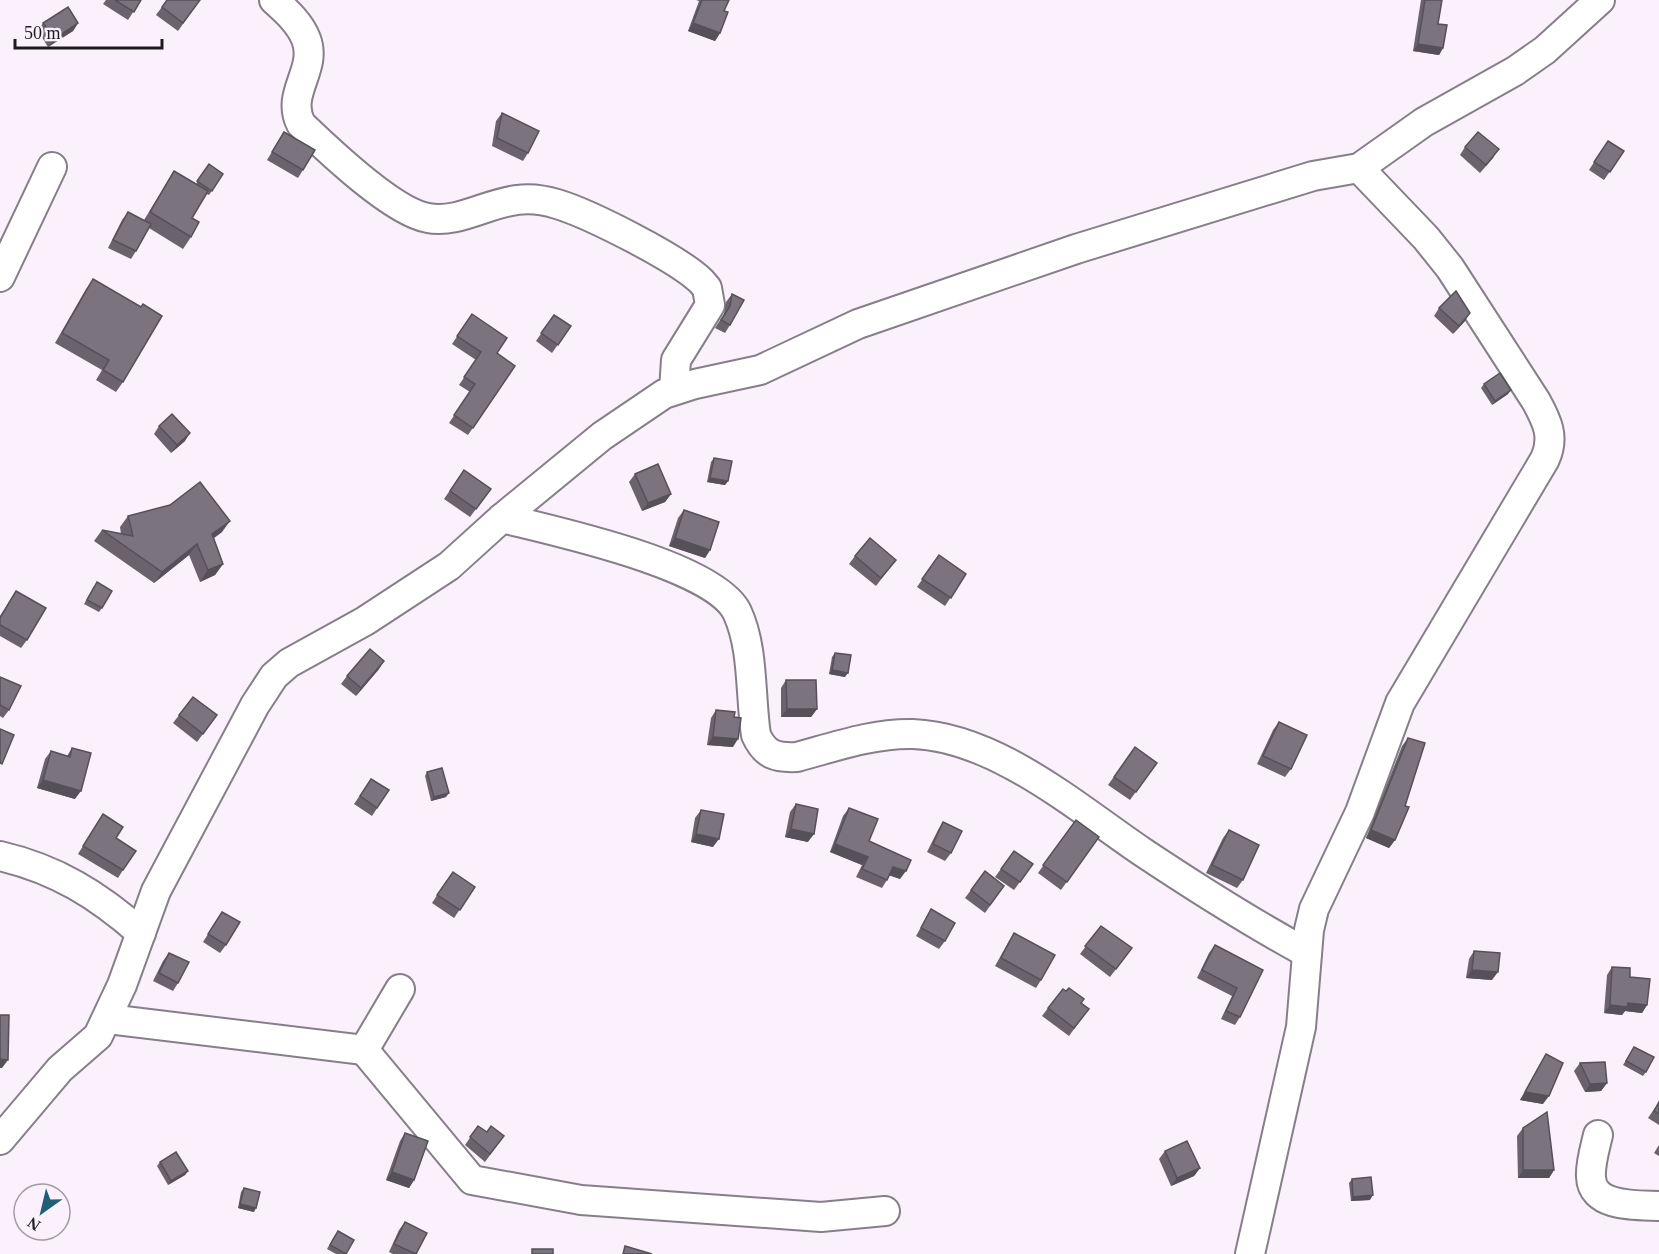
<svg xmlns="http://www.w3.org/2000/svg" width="1659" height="1254" font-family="'Times New Roman',serif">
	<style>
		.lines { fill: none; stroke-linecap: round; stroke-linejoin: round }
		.minor-casing { stroke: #867e88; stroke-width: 32 }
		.minor { stroke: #fff; stroke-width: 28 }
		.wall { fill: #6a636c }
		.shaded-wall { fill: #565058 }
		.building { fill: #7b737d; stroke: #565058; stroke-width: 1.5 }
	</style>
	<rect width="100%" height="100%" fill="#faf1fc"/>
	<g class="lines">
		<defs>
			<g id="minor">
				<path d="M274,0C286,11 300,23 306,39C318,70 285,93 301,124C328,150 393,212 428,218C457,224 488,203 517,200C530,198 544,200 557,204C590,214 677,258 701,281L707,288L710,305L676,360L674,390"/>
				<polyline points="0,277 52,167"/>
				<path d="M502,518C554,531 714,565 737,612C754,648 750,696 756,735C765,755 776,758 797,757C834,747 874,733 913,734C995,737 1075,806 1141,851C1195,887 1250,922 1307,953"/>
				<path d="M0,856C56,869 98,895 141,933"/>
				<polyline points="108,1019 364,1050 400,989"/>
				<polyline points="364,1050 472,1180 581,1200 821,1217 885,1211"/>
				<path d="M1598,1135C1595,1148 1590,1164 1591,1177C1592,1208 1638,1205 1659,1206"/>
				<polyline points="0,1140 60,1069 98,1036 122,985 156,891 255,705 274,676 289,663 365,621 449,566 502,518 602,436 664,394 695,384 760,370 858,324 1076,249 1313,176 1359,168 1424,122 1515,71 1545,50 1600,0"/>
				<path d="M1250,1254L1301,1027L1309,930L1314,909L1360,812L1400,703L1545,459C1555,437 1547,421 1536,401L1450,268L1426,238L1359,168"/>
			</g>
		</defs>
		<use href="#minor" class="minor-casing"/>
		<use href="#minor" class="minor"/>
	</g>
	<g class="wall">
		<polygon points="106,0 141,0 128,20 103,4"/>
		<polygon points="167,0 200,0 178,31 156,15"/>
		<polygon points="696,0 729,0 724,11 720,33 715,41 688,31 699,1"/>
		<polygon points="1421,0 1442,0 1438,24 1443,48 1439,55 1413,51"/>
		<polygon points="43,23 78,23 73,31 48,47 38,31"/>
		<polygon points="502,113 528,153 523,161 492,146 496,121"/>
		<polygon points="284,132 303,170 298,178 267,160"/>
		<polygon points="1608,141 1624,151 1604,180 1589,170"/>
		<polygon points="1465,147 1494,157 1480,173 1460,155"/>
		<polygon points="209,164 223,174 209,195 207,194 192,218 191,237 183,249 149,228 136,251 131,259 108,248 122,220 128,212 144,220 174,171 196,184"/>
		<polygon points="93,279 123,382 116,392 96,380 102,370 55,343 86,289"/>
		<polygon points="732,294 730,325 725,333 715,328 724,314 726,302"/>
		<polygon points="1439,308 1465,321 1453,334 1434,316"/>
		<polygon points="472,314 497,353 515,366 468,435 449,423 470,392 459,385 476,360 452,344"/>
		<polygon points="554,315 571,326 552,353 536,341"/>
		<polygon points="1484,384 1508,394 1492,405 1481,388"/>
		<polygon points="159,426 185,441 171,453 154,434"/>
		<polygon points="714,458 728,481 725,485 707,482 711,462"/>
		<polygon points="464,470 491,489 470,517 444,499"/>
		<polygon points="635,474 671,494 665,502 642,511 629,482"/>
		<polygon points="684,510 710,550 705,558 669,546 678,518"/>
		<polygon points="128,516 222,532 214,538 223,564 215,575 200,582 189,555 154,583 94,541 102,530 121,534 120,527"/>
		<polygon points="939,555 966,574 945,606 917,587"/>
		<polygon points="855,556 896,560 876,586 849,564"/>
		<polygon points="94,586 102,608 99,612 84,604"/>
		<polygon points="16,591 27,640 21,648 0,636 0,616"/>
		<polygon points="835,653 845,677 829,674 832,657"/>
		<polygon points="379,669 356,696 341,684 347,676"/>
		<polygon points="0,677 9,710 3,718 0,716"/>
		<polygon points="786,680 817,709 811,717 781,717 781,688"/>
		<polygon points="193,697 217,715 197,742 173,723"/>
		<polygon points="716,710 733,747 707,745 711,718"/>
		<polygon points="1279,722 1291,769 1285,777 1257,764 1273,730"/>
		<polygon points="1408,738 1405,806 1395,840 1389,848 1366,838 1402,746"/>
		<polygon points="1135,747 1157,763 1130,800 1108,785"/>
		<polygon points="72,748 75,799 37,788 45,759 51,751 67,756"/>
		<polygon points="427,772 446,797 431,801 425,776"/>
		<polygon points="371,779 389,790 372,816 354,804"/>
		<polygon points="796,804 808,842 785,837 790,812"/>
		<polygon points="849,808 869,841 900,879 890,875 882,888 856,877 862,865 830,852 843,816"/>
		<polygon points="701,810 713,847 691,842 695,818"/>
		<polygon points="103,814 116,838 123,870 118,878 78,854"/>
		<polygon points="1076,820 1099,837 1061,890 1038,873"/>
		<polygon points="943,822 951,853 945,861 927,852 938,830"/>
		<polygon points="1229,830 1243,880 1237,888 1206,873 1223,838"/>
		<polygon points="1014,851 1033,864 1014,890 995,877"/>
		<polygon points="985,871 1004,886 985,913 965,898"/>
		<polygon points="447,880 475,887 454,918 432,903"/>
		<polygon points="931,909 945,941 939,949 916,936"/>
		<polygon points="222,912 226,945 220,953 203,942"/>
		<polygon points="1101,926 1132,948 1110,977 1080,954"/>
		<polygon points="1014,933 1041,980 1036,988 995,966 1009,941"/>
		<polygon points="1215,945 1263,970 1240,1017 1235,1025 1221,1019 1232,996 1197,978 1209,953"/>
		<polygon points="1474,951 1492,980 1466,978 1469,959"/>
		<polygon points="169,953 178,983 173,991 153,981 163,961"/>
		<polygon points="1612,967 1630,977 1647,1005 1642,1013 1625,1011 1622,1015 1604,1013 1607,975"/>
		<polygon points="1081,1003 1083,1017 1069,1036 1042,1016 1048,1008"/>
		<polygon points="1634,1047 1646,1072 1643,1076 1623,1065"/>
		<polygon points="1546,1054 1543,1104 1520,1100 1541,1062"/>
		<polygon points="1580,1063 1607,1083 1601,1091 1585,1092 1574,1071"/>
		<polygon points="1659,1102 1659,1125 1648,1118"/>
		<polygon points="478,1126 487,1132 504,1136 485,1162 465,1145"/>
		<polygon points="1523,1128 1554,1170 1549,1178 1518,1178 1517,1136"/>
		<polygon points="405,1133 414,1180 409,1188 386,1180 400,1141"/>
		<polygon points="1659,1145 1659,1156 1654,1153"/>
		<polygon points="1165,1151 1200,1168 1194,1176 1171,1186 1159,1159"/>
		<polygon points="160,1162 188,1171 185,1175 168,1185 157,1166"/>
		<polygon points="1352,1179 1370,1200 1351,1201 1349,1183"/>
		<polygon points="244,1188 254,1212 238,1208 241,1192"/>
		<polygon points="405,1222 416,1254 393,1254 389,1252 399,1230"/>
		<polygon points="335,1235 354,1240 345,1254 336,1254 327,1249"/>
	</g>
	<g class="shaded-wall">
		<polygon points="78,23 73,31 48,47 54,39"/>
		<polygon points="693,23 720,33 715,41 688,31"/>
		<polygon points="1418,44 1443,48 1439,55 1413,51"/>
		<polygon points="1470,313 1465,321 1453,334 1459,326"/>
		<polygon points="1511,390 1508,394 1492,405 1495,401"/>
		<polygon points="190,433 185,441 171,453 177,445"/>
		<polygon points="710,478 728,481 725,485 707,482"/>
		<polygon points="671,494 665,502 642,511 648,503"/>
		<polygon points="230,521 222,532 204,545 212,534"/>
		<polygon points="675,538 710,550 705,558 669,546"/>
		<polygon points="197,544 189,555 154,583 162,572"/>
		<polygon points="223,564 215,575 200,582 208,570"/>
		<polygon points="384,661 379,669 356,696 361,688"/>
		<polygon points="832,670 848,673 845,677 829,674"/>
		<polygon points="787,709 817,709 811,717 781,717"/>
		<polygon points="713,737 738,739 733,747 707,745"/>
		<polygon points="43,780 81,791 75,799 37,788"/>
		<polygon points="449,793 446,797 431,801 434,797"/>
		<polygon points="791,829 814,834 808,842 785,837"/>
		<polygon points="1371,830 1395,840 1389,848 1366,838"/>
		<polygon points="696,834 719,839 713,847 691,842"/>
		<polygon points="835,844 868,857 862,865 830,852"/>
		<polygon points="893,867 906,871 900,879 888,875"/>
		<polygon points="1472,970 1498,972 1492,980 1466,978"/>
		<polygon points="1628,1003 1647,1005 1642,1013 1625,1011 1622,1015 1604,1013 1610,1005"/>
		<polygon points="0,1059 8,1060 2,1068 0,1068"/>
		<polygon points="1607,1083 1601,1091 1585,1092 1590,1084"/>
		<polygon points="1525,1092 1549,1096 1543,1104 1520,1100"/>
		<polygon points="1200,1168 1194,1176 1171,1186 1177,1178"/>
		<polygon points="1523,1170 1554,1170 1549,1178 1518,1178"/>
		<polygon points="188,1171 185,1175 168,1185 171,1181"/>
		<polygon points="392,1172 414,1180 409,1188 386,1180"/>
		<polygon points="1373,1195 1370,1200 1351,1201 1353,1197"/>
		<polygon points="240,1204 256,1208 254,1212 238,1208"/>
	</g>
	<g class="building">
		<polygon points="115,0 141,0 134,12"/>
		<polygon points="167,0 200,0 183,23 162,7"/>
		<polygon points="702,0 729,0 724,11 728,12 720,33 693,23"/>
		<polygon points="1425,0 1442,0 1438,24 1447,25 1443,48 1418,44"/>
		<polygon points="68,7 78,23 54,39 43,23"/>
		<polygon points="502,113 539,131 528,153 497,138"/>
		<polygon points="284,132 315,150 303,170 272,152"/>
		<polygon points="1478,132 1499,149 1486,165 1465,147"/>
		<polygon points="1608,141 1624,151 1610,172 1594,162"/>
		<polygon points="209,164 223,174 212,191 197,181"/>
		<polygon points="174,171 208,191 192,218 199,222 191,237 150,212"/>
		<polygon points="128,212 151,224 136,251 113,240"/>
		<polygon points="93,279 141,307 143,304 162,316 123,382 103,370 109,360 62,333"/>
		<polygon points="1456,291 1470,313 1459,326 1439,308"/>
		<polygon points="732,294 744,300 730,325 721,320 730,306"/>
		<polygon points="472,314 507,338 497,353 515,366 473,428 454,415 475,384 464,377 481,352 457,336"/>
		<polygon points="554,315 571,326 558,345 541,333"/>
		<polygon points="1500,373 1511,390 1495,401 1484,384"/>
		<polygon points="172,414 190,433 177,445 159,426"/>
		<polygon points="714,458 732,461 728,481 710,478"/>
		<polygon points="658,464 671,494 648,503 635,474"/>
		<polygon points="464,470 491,489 476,509 450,491"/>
		<polygon points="200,482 230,521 212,534 223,564 208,570 197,544 162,572 102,530 133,536 128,516 170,505"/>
		<polygon points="684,510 719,522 710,550 675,538"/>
		<polygon points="870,538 896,560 881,578 855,556"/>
		<polygon points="939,555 966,574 951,598 922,579"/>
		<polygon points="97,582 112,591 102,608 87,600"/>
		<polygon points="16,591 46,608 27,640 0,625 0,618"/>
		<polygon points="370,649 384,661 361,688 347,676"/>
		<polygon points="835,653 851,655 848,673 832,670"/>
		<polygon points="0,677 21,686 9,710 0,705"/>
		<polygon points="786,680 816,680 817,709 787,709"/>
		<polygon points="193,697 217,715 203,734 179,715"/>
		<polygon points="716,710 735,712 734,717 741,718 738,739 713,737"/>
		<polygon points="1279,722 1307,735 1291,769 1263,756"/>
		<polygon points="0,729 14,735 2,764 0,763"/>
		<polygon points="1408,738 1425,743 1405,806 1409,807 1395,840 1371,830"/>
		<polygon points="1135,747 1157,763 1136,792 1114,777"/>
		<polygon points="72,748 91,753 81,791 43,780 51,751 70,757"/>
		<polygon points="442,768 449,793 434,797 427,772"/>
		<polygon points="371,779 389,790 377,808 360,796"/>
		<polygon points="796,804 818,809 814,834 791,829"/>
		<polygon points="849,808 878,819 869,841 911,860 906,871 893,867 887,880 862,869 868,857 835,844"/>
		<polygon points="701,810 724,814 719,839 696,834"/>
		<polygon points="103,814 123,827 116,838 136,851 123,870 83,846"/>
		<polygon points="1076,820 1099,837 1067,882 1043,865"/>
		<polygon points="943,822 962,831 951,853 933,844"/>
		<polygon points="1229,830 1259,845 1243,880 1212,865"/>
		<polygon points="1014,851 1033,864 1020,882 1001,869"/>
		<polygon points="985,871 1004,886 990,905 971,890"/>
		<polygon points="453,872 475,887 460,910 437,895"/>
		<polygon points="931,909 955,923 945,941 921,928"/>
		<polygon points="222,912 240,922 226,945 208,934"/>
		<polygon points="1101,926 1132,948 1116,969 1085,946"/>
		<polygon points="1014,933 1055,955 1041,980 1001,958"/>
		<polygon points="1215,945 1263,970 1240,1017 1226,1011 1237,988 1202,970"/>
		<polygon points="1474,951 1500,953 1498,972 1472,970"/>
		<polygon points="169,953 189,962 178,983 159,973"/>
		<polygon points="1612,967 1630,968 1630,977 1650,979 1647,1005 1628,1003 1627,1007 1610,1005"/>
		<polygon points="1069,988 1084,999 1081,1003 1089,1009 1074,1028 1048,1008 1063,989 1066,991"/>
		<polygon points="0,1015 9,1015 8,1060 0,1059"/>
		<polygon points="1634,1047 1654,1057 1646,1072 1626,1061"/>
		<polygon points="1546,1054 1563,1063 1549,1096 1525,1092"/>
		<polygon points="1605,1062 1607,1083 1590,1084 1580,1063"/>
		<polygon points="1659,1102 1659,1114 1654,1111"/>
		<polygon points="1547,1112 1554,1170 1523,1170 1523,1128"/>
		<polygon points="478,1126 487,1132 491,1126 504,1136 490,1154 470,1137"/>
		<polygon points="405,1133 428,1141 414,1180 392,1172"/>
		<polygon points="1187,1141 1200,1168 1177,1178 1165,1151"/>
		<polygon points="176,1152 188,1171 171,1181 160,1162"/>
		<polygon points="1371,1177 1373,1195 1353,1197 1352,1179"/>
		<polygon points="244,1188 260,1192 256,1208 240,1204"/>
		<polygon points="405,1222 427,1233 416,1254 394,1244"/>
		<polygon points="338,1231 354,1240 346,1254 330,1245"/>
		<polygon points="625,1246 652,1254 623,1254"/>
		<rect x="532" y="1249" width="21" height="5"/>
	</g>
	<g transform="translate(42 1212) rotate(214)"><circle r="28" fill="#faf1fc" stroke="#a29ba4" stroke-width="1.5"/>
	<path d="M0-4.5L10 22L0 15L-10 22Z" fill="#215f76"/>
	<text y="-9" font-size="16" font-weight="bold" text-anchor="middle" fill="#1e1b1f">N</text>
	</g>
	<path d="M15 39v9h147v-9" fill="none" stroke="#1e1b1f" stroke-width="3"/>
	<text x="24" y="39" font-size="18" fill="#1e1b1f" stroke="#faf1fc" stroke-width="4.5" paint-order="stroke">50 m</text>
</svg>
